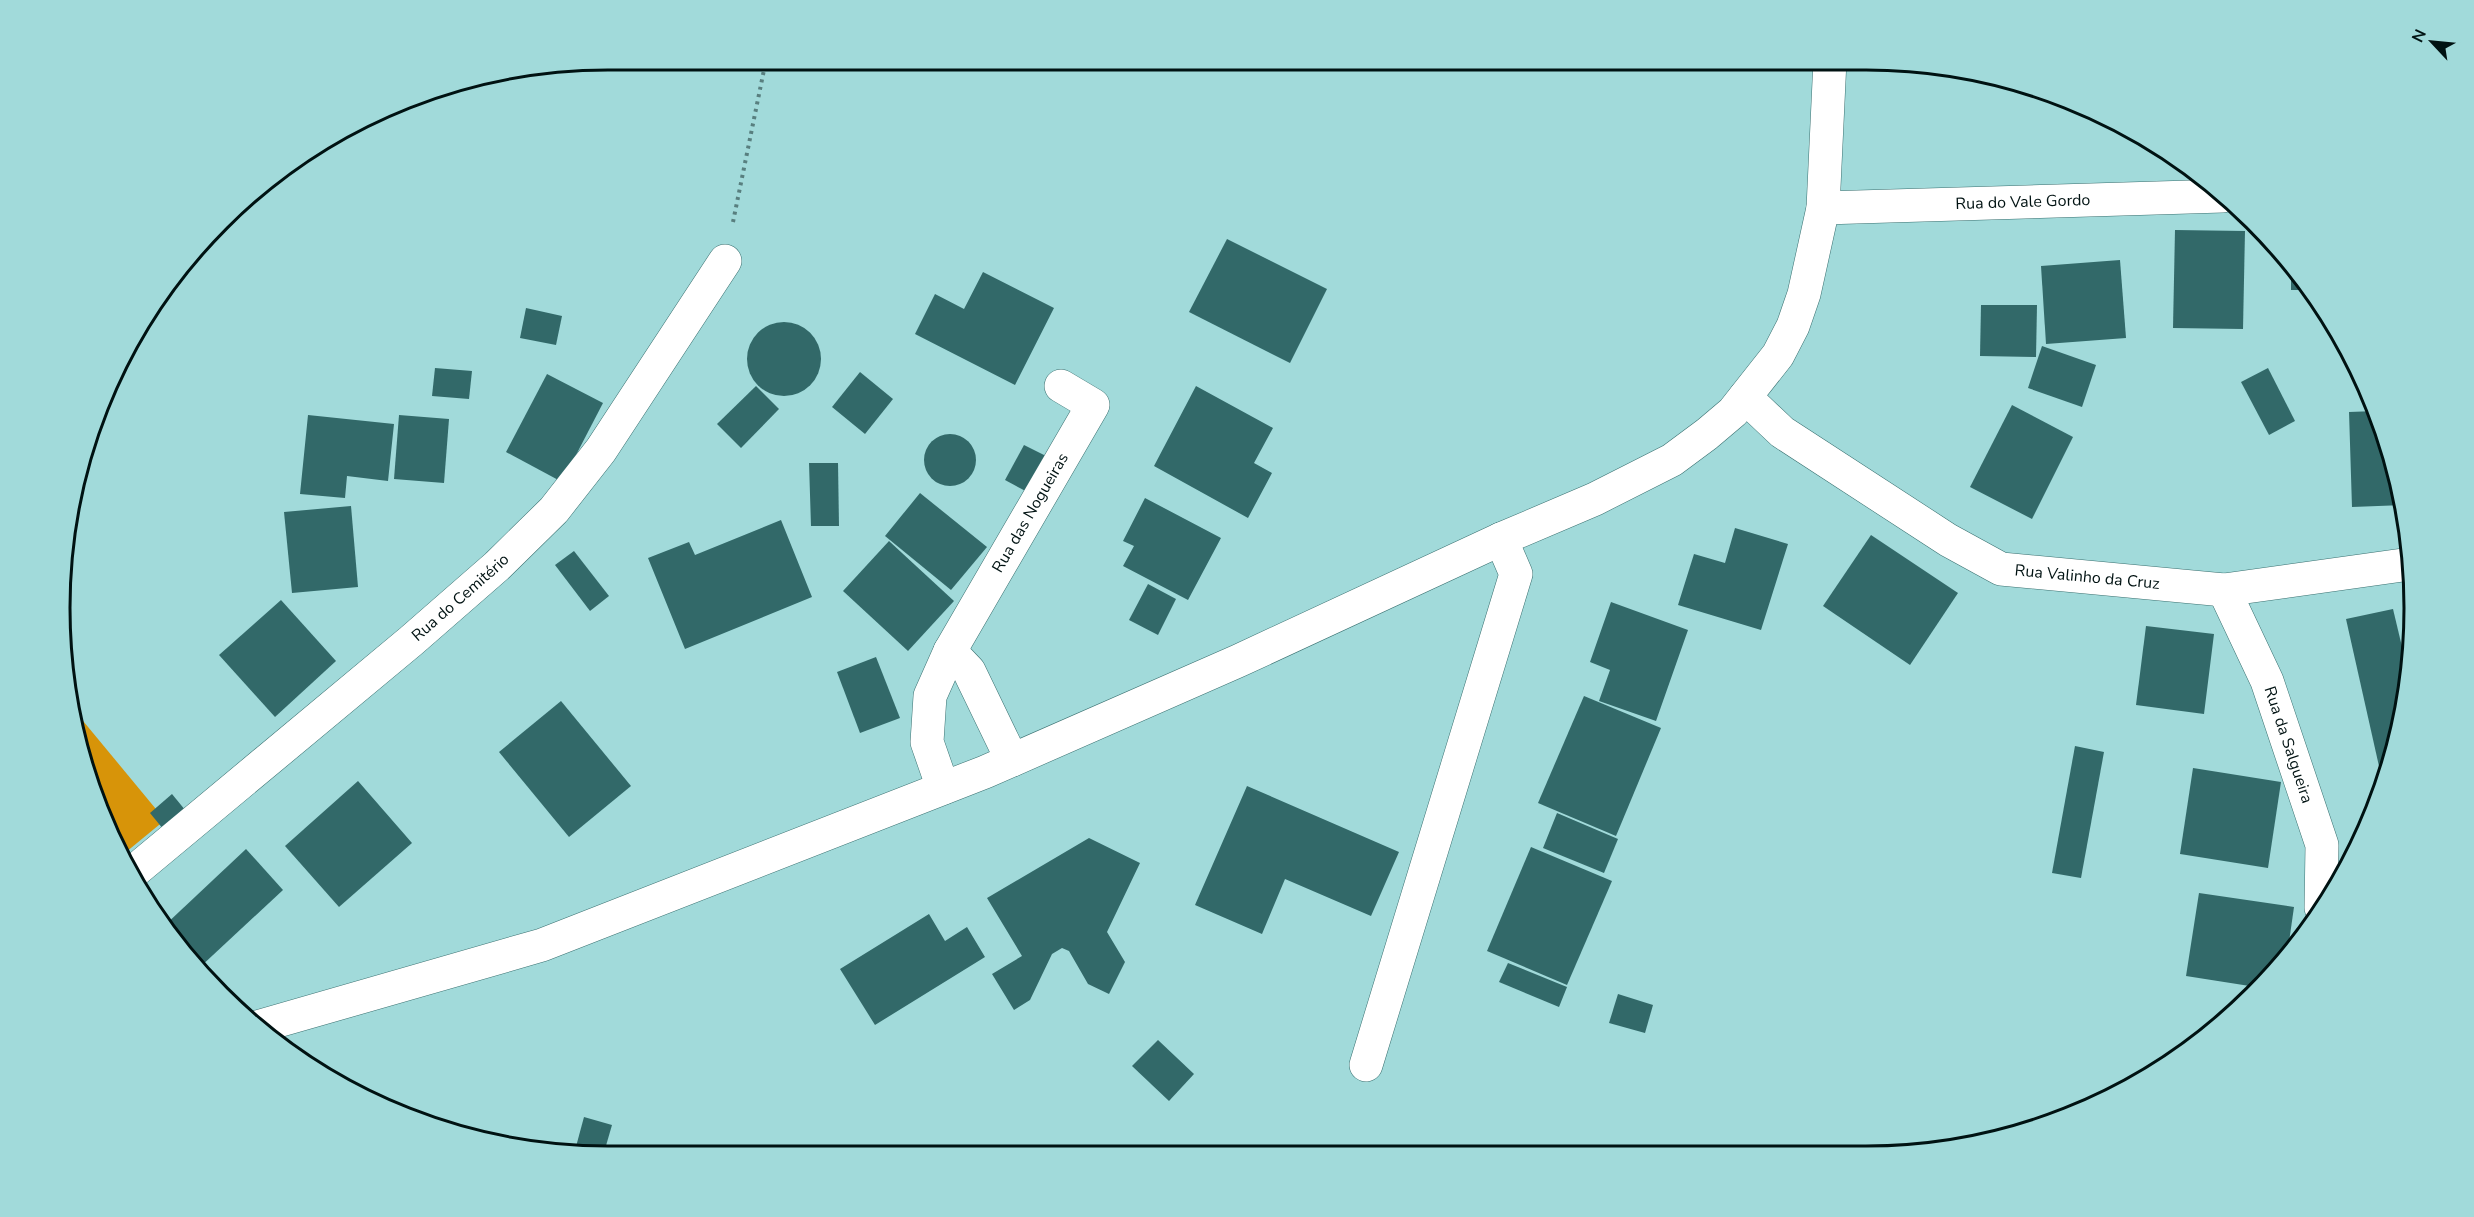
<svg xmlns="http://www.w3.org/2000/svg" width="2474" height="1217" font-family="'Nunito Sans',sans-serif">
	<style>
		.green { fill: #d79409 }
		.building { fill: #326969 }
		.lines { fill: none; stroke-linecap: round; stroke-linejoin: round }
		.minor-casing { stroke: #397070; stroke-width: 34 }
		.major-casing { stroke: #397070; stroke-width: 34 }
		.path { stroke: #587f7f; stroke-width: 4; stroke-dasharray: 3 4.5; stroke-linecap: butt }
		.minor { stroke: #fff; stroke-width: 33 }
		.major { stroke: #fff; stroke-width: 33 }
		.labels { text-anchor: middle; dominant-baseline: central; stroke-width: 5; stroke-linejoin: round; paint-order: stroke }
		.street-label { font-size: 16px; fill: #001212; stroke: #a1dada }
		.rim { fill: none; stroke: #001212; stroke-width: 3 }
	</style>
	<rect width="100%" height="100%" fill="#a1dada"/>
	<polygon class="green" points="74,710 165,820 120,857 117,851"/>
	<g class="building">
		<polygon points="2175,230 2245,231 2243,329 2173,328"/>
		<polygon points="1227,239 1327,289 1290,363 1189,312"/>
		<polygon points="2120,260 2126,338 2046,344 2041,266"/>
		<polygon points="2291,267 2310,289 2310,290 2291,290"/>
		<polygon points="983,272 1054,308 1015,385 915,334 935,294 964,309"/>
		<polygon points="1981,305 2037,305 2036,357 1980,356"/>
		<polygon points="526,308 562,316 556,345 520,338"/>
		<circle cx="784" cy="359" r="37"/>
		<polygon points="2042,346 2096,365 2082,407 2028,388"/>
		<polygon points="435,368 472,371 469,399 432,396"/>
		<polygon points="2268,368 2295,421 2269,435 2241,382"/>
		<polygon points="860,372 893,399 865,434 832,407"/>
		<polygon points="547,374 603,403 562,482 506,452"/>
		<polygon points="756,386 779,409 741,448 717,424"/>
		<polygon points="1196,386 1273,428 1254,463 1272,473 1248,518 1154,466"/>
		<polygon points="2012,405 2073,437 2032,519 1970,487"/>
		<polygon points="2376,411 2404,505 2352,507 2349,412"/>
		<polygon points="308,415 394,424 388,481 347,476 345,498 300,494"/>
		<polygon points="399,415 449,419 444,483 394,479"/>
		<circle cx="950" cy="460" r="26"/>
		<polygon points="1024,445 1052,459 1033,495 1005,480"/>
		<polygon points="809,463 838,463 839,526 811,526"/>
		<polygon points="920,493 987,547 951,590 885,536"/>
		<polygon points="1145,498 1221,538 1188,600 1123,566 1134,546 1123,541"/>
		<polygon points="351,506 358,587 292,593 284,512"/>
		<polygon points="781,520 812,597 685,649 648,558 689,542 695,555"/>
		<polygon points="1735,528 1788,544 1761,630 1678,605 1694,554 1725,563"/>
		<polygon points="1871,535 1958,593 1910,665 1823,606"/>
		<polygon points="889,541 954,601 908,651 843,591"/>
		<polygon points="574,551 609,596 590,611 555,565"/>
		<polygon points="1148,584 1176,599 1158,635 1129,620"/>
		<polygon points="281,600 336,661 275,717 219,655"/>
		<polygon points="1611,602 1688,630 1656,721 1599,701 1610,670 1590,662"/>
		<polygon points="2393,609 2408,672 2403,716 2383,784 2346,619"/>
		<polygon points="2146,626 2214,634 2204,714 2136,705"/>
		<polygon points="876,657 900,718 860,733 837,672"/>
		<polygon points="1584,696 1661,728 1616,836 1538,803"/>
		<polygon points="561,701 631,786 569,837 499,752"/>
		<polygon points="2075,746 2104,752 2081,878 2052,873"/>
		<polygon points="2193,768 2281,782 2268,868 2180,854"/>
		<polygon points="358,781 412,843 339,907 285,846"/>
		<polygon points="1247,786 1399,852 1371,916 1285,879 1262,934 1195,905"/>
		<polygon points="172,794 190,816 168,835 150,813"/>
		<polygon points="1557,813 1618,839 1604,873 1543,848"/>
		<polygon points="1089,838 1140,863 1107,932 1125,962 1109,994 1088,984 1069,951 1062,948 1052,954 1030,1000 1014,1010 992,974 1022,956 987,898"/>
		<polygon points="1531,847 1612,881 1567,985 1487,951"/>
		<polygon points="246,849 283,890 198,969 173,942 163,927"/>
		<polygon points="2199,893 2294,907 2287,956 2256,987 2186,976"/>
		<polygon points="929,914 945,941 967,927 985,957 875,1025 840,969"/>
		<polygon points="1508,963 1567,987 1559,1007 1499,982"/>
		<polygon points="1618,994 1653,1005 1645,1033 1609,1023"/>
		<polygon points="1158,1040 1194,1074 1169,1101 1132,1066"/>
		<polygon points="584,1117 612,1125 603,1156 574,1154"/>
	</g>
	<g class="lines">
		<defs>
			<g id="minor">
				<path id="s1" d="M1823,208L2223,196"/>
				<path id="s2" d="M1745,397L1782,432L1948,540L2001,569L2224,590L2410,564"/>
				<path id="s3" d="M2224,590L2267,681L2322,845L2321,908"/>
				<polyline points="950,651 969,671 1012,760"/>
				<path id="s4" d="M943,788L927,742L930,696L950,651L1093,405L1061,386"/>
				<path id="s5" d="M131,874L411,641L497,566L554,510L601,450L725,261"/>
				<polyline points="1366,1065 1516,574 1501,539"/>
			</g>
			<polyline id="major" points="257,1027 542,945 985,772 1238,661 1501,539 1595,499 1672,460 1707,434 1733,412 1778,355 1793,326 1804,294 1823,208 1830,60"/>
		</defs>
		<use href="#minor" class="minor-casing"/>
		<use href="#major" class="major-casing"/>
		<polyline class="path" points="733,222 766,60"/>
		<use href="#minor" class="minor"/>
		<use href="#major" class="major"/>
	</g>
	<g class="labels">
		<g class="street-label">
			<text stroke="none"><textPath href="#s1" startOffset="200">Rua do Vale Gordo</textPath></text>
			<text stroke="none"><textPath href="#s4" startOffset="304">Rua das Nogueiras</textPath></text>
			<text stroke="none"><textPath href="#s2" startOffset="396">Rua Valinho da Cruz</textPath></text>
			<text stroke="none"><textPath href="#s5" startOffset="430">Rua do Cemitério</textPath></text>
			<text stroke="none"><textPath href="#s3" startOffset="168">Rua da Salgueira</textPath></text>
		</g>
	</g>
	<path d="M0 0H2474V1217H0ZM608 70H1866A538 538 0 0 1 2404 608V608A538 538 0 0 1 1866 1146H608A538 538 0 0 1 70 608V608A538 538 0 0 1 608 70Z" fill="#a1dada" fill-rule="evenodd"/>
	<path class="rim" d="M608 70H1866A538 538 0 0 1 2404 608V608A538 538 0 0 1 1866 1146H608A538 538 0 0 1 70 608V608A538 538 0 0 1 608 70Z"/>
	<g transform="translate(2432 42) rotate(296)" stroke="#a1dada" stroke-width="4.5" paint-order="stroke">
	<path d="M0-4.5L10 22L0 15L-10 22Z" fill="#001212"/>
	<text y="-9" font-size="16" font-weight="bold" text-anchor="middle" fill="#001212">N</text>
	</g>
</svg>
